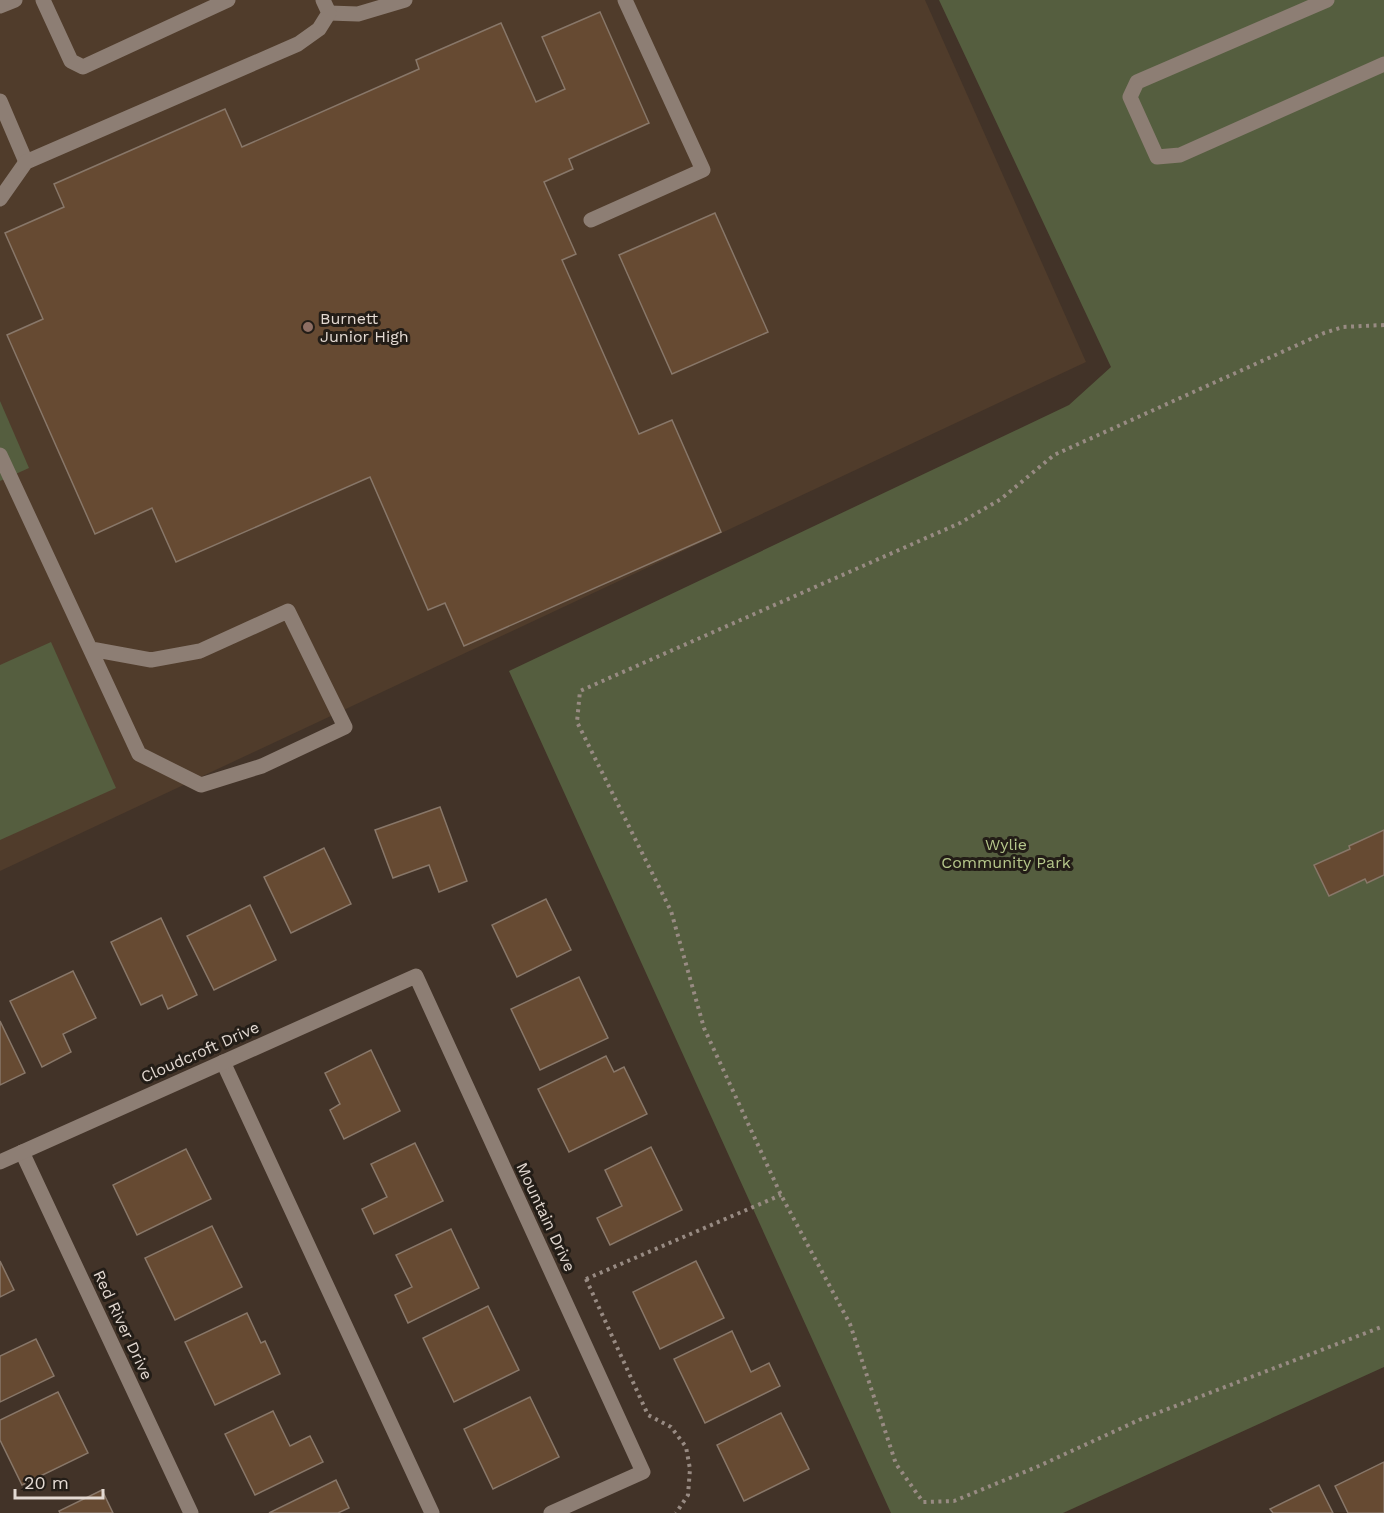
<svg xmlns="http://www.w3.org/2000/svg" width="1384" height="1513" font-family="'Work Sans',sans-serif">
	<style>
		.built { fill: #503c2b }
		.green { fill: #555e3f }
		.building { fill: #664a32; stroke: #887769; stroke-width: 1.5 }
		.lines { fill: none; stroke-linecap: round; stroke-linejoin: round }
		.path { stroke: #988b83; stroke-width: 4; stroke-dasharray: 3 4.5; stroke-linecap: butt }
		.minor { stroke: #8d7e74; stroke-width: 15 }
		.education-dot { fill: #8d6e63; stroke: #231d17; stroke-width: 2 }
		.labels { text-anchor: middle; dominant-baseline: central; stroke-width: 6; stroke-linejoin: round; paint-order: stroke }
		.poi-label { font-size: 16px; fill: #e3d9d2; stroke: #231d17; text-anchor: start }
		.park-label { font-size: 16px; fill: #b6c78b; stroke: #231d17 }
		.street-label { font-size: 16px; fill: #e3d9d2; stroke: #231d17 }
	</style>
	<rect width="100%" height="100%" fill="#423328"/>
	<polygon class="built" points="0,0 925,0 1086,362 0,871"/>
	<g class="green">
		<polygon points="939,0 1384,0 1384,1367 1063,1513 891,1513 509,671 1069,405 1111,367"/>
		<polygon points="0,401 29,468 0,481"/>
		<polygon points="51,642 116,788 0,840 0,665"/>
	</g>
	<g class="building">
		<polygon points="600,12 649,123 569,159 573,169 544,182 576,254 562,260 639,434 672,420 721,532 464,646 445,603 428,610 370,477 176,562 152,508 95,534 7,335 43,319 5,233 64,207 54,184 225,109 242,147 419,69 416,60 501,23 536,102 565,89 542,37"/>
		<polygon points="715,213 768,332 672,374 619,255"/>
		<polygon points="440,807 467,881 439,892 429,865 393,878 375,830"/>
		<polygon points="1384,830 1384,875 1367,883 1365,879 1329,896 1314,865 1350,849 1349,846"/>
		<polygon points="324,848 351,904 291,933 264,877"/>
		<polygon points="546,899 571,950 517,977 492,925"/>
		<polygon points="250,905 276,960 214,990 187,936"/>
		<polygon points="161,918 197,995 168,1009 162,995 141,1005 111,942"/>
		<polygon points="73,971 96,1018 63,1034 71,1052 42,1067 10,1001"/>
		<polygon points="579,977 608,1038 540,1070 511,1009"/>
		<polygon points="0,1021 25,1073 0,1085"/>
		<polygon points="371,1050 400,1111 344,1139 330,1110 340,1104 325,1073"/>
		<polygon points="606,1056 614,1072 624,1067 647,1114 569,1152 538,1089"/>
		<polygon points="415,1143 443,1201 374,1234 362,1209 387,1197 371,1164"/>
		<polygon points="651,1147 682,1210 610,1245 597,1218 622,1206 605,1170"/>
		<polygon points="186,1149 211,1199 137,1235 113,1185"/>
		<polygon points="212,1226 242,1287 175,1320 145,1258"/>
		<polygon points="451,1229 479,1288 408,1323 395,1295 412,1287 396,1255"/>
		<polygon points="0,1261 14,1290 0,1297"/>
		<polygon points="696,1261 724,1318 660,1349 633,1292"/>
		<polygon points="488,1306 519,1370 454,1402 423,1338"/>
		<polygon points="247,1313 261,1343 265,1341 280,1374 215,1405 185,1342"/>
		<polygon points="732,1331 751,1372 769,1363 780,1386 705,1423 674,1359"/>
		<polygon points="36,1339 54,1376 0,1402 0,1356"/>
		<polygon points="58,1392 88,1453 22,1485 0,1440 0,1420"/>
		<polygon points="530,1397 559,1457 493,1489 464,1429"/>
		<polygon points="273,1411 290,1446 310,1436 323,1462 255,1495 225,1434"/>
		<polygon points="781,1413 809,1469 744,1501 717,1445"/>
		<polygon points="1384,1462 1384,1513 1348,1513 1335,1486"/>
		<polygon points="336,1480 349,1508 338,1513 269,1513"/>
		<polygon points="1319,1485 1333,1513 1273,1513 1270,1509"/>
		<polygon points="102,1490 113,1513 60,1513 59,1511"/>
	</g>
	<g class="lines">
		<g class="path">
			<polyline points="1384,325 1343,327 1324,333 1054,455 1001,499 960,523 580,691 577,722 671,911 704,1028 781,1195 850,1324 896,1464 923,1502 954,1501 1039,1466 1139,1420 1384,1326"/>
			<polyline points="586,1279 648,1415 671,1427 686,1447 690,1469 688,1495 676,1513"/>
			<polyline points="586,1279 781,1195"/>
		</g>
		<g class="minor">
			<polyline points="43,0 71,61 83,67 228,0"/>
			<polyline points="1327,0 1137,82 1130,97 1157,157 1180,155 1384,64"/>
			<polyline points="0,6 15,0"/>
			<polyline points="329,13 358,14 405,0"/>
			<polyline points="0,101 26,162"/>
			<polyline points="0,199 26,162 298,44 319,29 329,13 323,0"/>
			<polyline points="591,220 703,170 625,0"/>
			<polyline points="0,455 139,754 201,785 262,766 345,727 288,611 200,651 151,660 91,649"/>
			<polyline points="223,1062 432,1513"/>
			<polyline points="22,1152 191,1513"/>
			<polyline points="0,1162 416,976 643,1472 551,1513"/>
		</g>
	</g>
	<circle class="education-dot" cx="308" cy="327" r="6"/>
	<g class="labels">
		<g class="poi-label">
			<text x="320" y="318">Burnett<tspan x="320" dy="18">Junior High</tspan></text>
		</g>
		<g class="park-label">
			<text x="1006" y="844">Wylie<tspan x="1006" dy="18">Community Park</tspan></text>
		</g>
		<g class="street-label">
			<text transform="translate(200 1052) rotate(-24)">Cloudcroft Drive</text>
			<text transform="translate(546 1217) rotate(65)">Mountain Drive</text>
			<text transform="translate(123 1325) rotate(65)">Red River Drive</text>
		</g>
	</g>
	<path d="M15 1489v9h88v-9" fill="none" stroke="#e3d9d2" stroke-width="3"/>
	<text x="24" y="1489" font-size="18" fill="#e3d9d2" stroke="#231d17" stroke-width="4.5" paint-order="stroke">20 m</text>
</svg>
